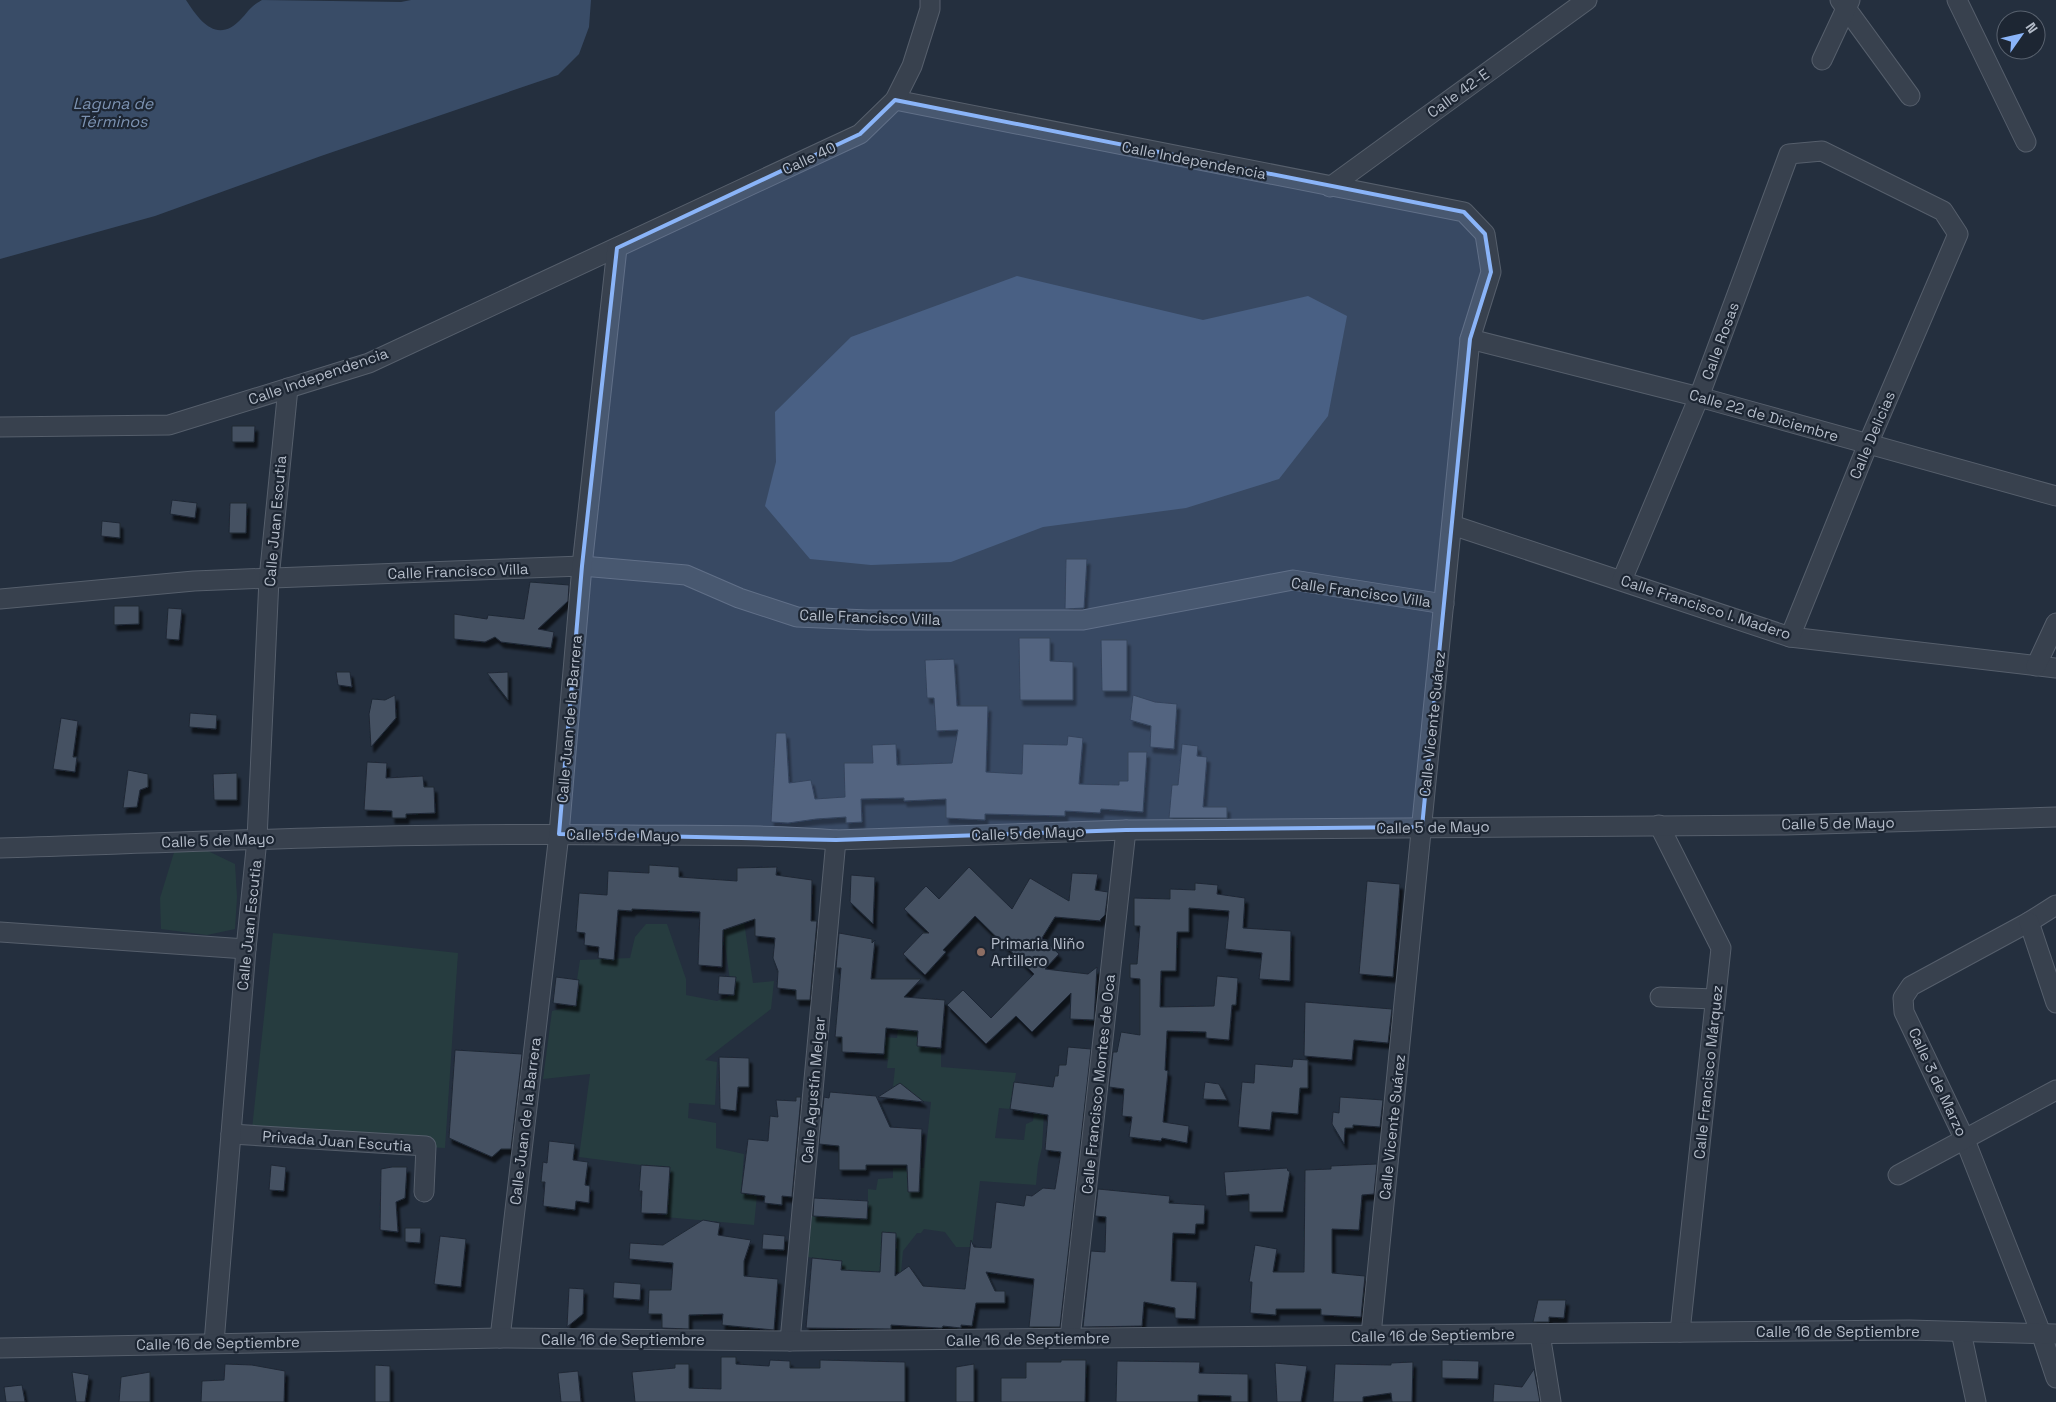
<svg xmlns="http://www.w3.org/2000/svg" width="2056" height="1402" font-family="'Space Grotesk',sans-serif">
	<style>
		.green { fill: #263c3f }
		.water { fill: #394c67 }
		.building { fill: #455162; stroke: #1f2835; filter: url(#shadow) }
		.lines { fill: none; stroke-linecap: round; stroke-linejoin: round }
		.minor-casing { stroke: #565f6c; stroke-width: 21 }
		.minor { stroke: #38414e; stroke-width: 19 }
		.marked { fill: #8ab4f8; fill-opacity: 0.2; stroke: #8ab4f8; stroke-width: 4; stroke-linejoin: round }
		.education-dot { fill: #8d6e63; stroke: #1d2633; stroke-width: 2 }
		.labels { text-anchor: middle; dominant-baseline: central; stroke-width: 4.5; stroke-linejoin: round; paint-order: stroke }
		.street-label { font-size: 15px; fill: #b4bcc9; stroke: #1d2633 }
		.poi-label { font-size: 15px; fill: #b4bcc9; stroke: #1d2633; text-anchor: start }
		.water-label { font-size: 16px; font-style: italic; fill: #7c92b1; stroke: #1d2633 }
	</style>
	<defs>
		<filter id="shadow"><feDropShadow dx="3" dy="5.5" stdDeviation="1" flood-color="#0009"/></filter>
	</defs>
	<rect width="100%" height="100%" fill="#242f3e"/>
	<g class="green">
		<polygon points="176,846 208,851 235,864 237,897 235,929 207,935 161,929 160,898"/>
		<polygon points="744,922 753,983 774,981 771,1009 705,1060 717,1062 715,1105 689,1103 688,1118 716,1123 716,1148 744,1154 741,1193 757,1195 754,1225 665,1217 670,1167 641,1165 579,1157 590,1074 543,1079 552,1011 573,1006 580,960 630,958 635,937 646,924 667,924 686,979 686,995 717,1001 732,995 723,930"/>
		<polygon points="273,933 458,953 445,1148 251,1138"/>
		<polygon points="898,1029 918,1030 917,1046 941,1048 941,1067 1016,1073 1010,1109 999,1108 995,1138 1024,1140 1026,1124 1033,1121 1034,1112 1044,1113 1042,1148 1038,1164 1036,1185 980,1181 972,1247 956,1247 945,1232 924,1229 921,1233 917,1233 903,1251 901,1272 841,1271 842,1261 807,1257 812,1216 858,1219 859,1210 868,1211 868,1189 876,1190 878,1179 893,1178 893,1168 924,1168 931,1102 914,1100 914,1094 900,1083 893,1087 895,1068 887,1068 888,1059 884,1059 885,1037 897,1038"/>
	</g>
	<g class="water">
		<path d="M0,0H186C200,22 218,45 242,18C250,9 251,6 262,0L401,2L411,0H591L589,27L579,54L558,75L321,156L155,216L0,259Z"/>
		<polygon points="1017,276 1203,320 1308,296 1347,316 1328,416 1279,479 1186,508 1043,527 951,562 871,565 810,559 765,506 776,462 775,412 851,337"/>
	</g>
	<g class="building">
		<polygon points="232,426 255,426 254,442 232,442"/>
		<polygon points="172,500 197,503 195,518 170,514"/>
		<polygon points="230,503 247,503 246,533 229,533"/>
		<polygon points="102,521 120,523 120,538 101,536"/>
		<polygon points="1066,559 1087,559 1084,608 1065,609"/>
		<polygon points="530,582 569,585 568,601 538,629 554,632 551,648 501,642 495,637 485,642 454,639 454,614 487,619 488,615 524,619"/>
		<polygon points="114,606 139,606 139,624 114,625"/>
		<polygon points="168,608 182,609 179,640 166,639"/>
		<polygon points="1019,638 1050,638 1050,661 1073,662 1073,700 1020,700"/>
		<polygon points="1101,640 1127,640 1127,691 1102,691"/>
		<polygon points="954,659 957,706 988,706 986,772 1022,774 1023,744 1067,745 1068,736 1083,738 1079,784 1119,785 1119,781 1128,781 1128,752 1147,752 1143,812 1101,809 1100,813 1065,811 1065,816 985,814 985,820 946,818 946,799 904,801 904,798 861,799 862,822 846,823 846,817 816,819 788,823 771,822 776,733 786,733 789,783 811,780 815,799 845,797 844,763 873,763 872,745 896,744 897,765 952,763 958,730 936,731 934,698 927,698 925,660"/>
		<polygon points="336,672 350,672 352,687 338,685"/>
		<polygon points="508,672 508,700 487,673"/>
		<polygon points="395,695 396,718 371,747 369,714 372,699 385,700"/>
		<polygon points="1133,695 1155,702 1177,704 1174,749 1150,747 1151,726 1130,720"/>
		<polygon points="190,713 217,715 216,729 189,727"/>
		<polygon points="61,718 78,721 73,757 77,757 75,772 53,769"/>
		<polygon points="1182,744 1198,746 1197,756 1207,757 1203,807 1227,807 1227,818 1169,818 1172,785 1178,785"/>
		<polygon points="367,762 387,763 386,778 423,776 424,787 434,787 435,813 406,814 406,818 392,818 392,811 364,810"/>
		<polygon points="128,770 148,774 148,787 140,790 137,807 123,808"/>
		<polygon points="237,773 237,800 214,800 213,774"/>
		<polygon points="649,865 679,867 679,877 737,881 737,868 777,867 776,875 812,880 811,921 817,921 810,1000 796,1000 796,990 777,988 778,971 773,958 775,938 755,936 755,919 723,930 722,967 698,965 700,912 632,909 632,911 618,910 614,960 598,958 599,947 584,945 585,933 576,932 579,893 607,895 608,871 649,873"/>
		<polygon points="969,867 1012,909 1030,878 1069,901 1072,873 1098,874 1095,890 1108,892 1105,915 1100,920 1101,921 1055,917 1042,938 1059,954 1045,969 1088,974 1097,967 1094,1020 1070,1019 1071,993 1032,1032 1016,1016 986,1044 947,1005 963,990 991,1018 1034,974 975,916 943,950 946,952 925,975 903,954 923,933 929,933 904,909 926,886 939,899"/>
		<polygon points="851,875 875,877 873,924 850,902"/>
		<polygon points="1367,881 1400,884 1393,977 1359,974"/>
		<polygon points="1195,883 1218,885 1217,894 1245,898 1243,928 1291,931 1290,981 1259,979 1262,953 1225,949 1229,911 1189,908 1189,932 1177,932 1176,971 1161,971 1160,1007 1214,1006 1217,976 1238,978 1236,1005 1232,1005 1229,1040 1206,1038 1206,1032 1167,1031 1165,1070 1168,1071 1163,1122 1189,1126 1187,1143 1162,1138 1161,1141 1129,1137 1132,1117 1122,1116 1124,1089 1109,1087 1113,1052 1117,1052 1121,1032 1140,1035 1140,979 1130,978 1130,964 1137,964 1140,926 1134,926 1134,898 1170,899 1170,889 1195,890"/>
		<polygon points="839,933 872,939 872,943 875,940 871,979 921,979 904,997 945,1000 941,1048 917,1046 918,1031 886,1028 884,1054 842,1052 842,1037 835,1037 841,968 836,968"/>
		<polygon points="719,976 736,977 734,995 718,994"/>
		<polygon points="556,977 579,980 576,1006 553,1003"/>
		<polygon points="1305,1002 1392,1009 1388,1043 1354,1040 1352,1060 1304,1056"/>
		<polygon points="1068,1047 1091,1049 1060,1327 1029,1327 1034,1279 986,1272 995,1291 1005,1291 1005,1303 976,1303 972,1326 961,1325 961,1328 943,1326 942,1328 939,1328 891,1325 891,1329 806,1328 812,1258 842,1261 841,1270 880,1272 882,1232 896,1233 895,1276 909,1266 923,1286 965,1289 971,1240 974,1247 991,1248 996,1202 1024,1206 1026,1195 1032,1196 1043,1188 1055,1189 1061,1152 1045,1150 1048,1115 1010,1109 1014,1082 1053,1087 1055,1076 1058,1076 1059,1065 1066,1065"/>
		<polygon points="455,1050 522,1054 511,1149 501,1149 492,1157 449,1138"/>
		<polygon points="719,1057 749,1058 749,1087 738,1087 736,1111 720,1109"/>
		<polygon points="1293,1059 1308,1060 1308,1088 1300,1088 1298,1114 1272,1112 1270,1130 1238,1127 1242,1082 1254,1083 1255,1064 1292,1067"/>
		<polygon points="1205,1082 1219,1084 1227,1100 1203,1099"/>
		<polygon points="900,1083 924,1102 878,1097"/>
		<polygon points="830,1092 876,1096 890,1127 922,1129 919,1192 908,1192 907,1165 866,1165 866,1170 839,1170 839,1146 819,1144 824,1097 829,1098"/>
		<polygon points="796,1097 801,1097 792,1197 782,1196 782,1205 764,1203 765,1196 741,1193 748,1139 768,1141 770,1116 778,1117 776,1100 796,1101"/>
		<polygon points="1340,1097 1383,1100 1380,1127 1353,1125 1353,1128 1345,1128 1344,1144 1332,1124 1333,1112 1339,1113"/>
		<polygon points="549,1141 575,1144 573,1160 588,1162 585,1185 590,1186 589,1203 576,1201 575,1210 543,1206 545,1182 541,1182 543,1162 547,1163"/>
		<polygon points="1377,1164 1374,1194 1362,1195 1359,1230 1332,1229 1332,1273 1365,1276 1361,1317 1321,1315 1321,1309 1276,1309 1276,1315 1250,1313 1252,1282 1249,1282 1255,1245 1277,1249 1273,1272 1304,1272 1305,1170 1331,1169 1331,1166"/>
		<polygon points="271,1165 286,1167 284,1191 269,1190"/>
		<polygon points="641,1165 670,1167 667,1214 641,1213 642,1191 639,1191"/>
		<polygon points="392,1167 407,1167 405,1198 396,1202 398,1232 380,1230 381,1169"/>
		<polygon points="1287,1168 1288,1171 1290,1171 1283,1212 1249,1212 1249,1194 1226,1196 1224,1172"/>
		<polygon points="1098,1189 1170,1196 1169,1203 1205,1205 1204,1224 1196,1224 1195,1234 1173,1233 1171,1281 1197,1282 1195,1319 1175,1318 1175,1308 1144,1302 1142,1326 1083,1327 1091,1251 1105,1252 1106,1217 1095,1216"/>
		<polygon points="814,1198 868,1201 867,1219 813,1216"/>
		<polygon points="703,1220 720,1223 718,1235 751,1240 744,1261 744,1276 778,1279 774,1330 722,1325 723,1314 689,1315 689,1329 662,1328 662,1314 648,1314 649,1290 671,1290 673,1263 629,1259 630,1243 663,1245"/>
		<polygon points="405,1228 421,1228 420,1243 405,1242"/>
		<polygon points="763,1234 785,1236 784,1250 762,1249"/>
		<polygon points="440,1236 466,1239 461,1287 434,1284"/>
		<polygon points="614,1282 641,1284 640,1300 613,1298"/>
		<polygon points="569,1288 584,1289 583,1314 567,1327"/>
		<polygon points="1538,1300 1566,1300 1564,1318 1549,1317 1549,1322 1533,1322"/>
		<polygon points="721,1357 736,1357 736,1364 769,1366 770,1360 790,1361 790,1368 820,1368 820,1360 905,1362 905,1402 635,1402 632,1372 675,1368 675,1364 689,1364 689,1388 721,1389"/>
		<polygon points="1061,1360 1086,1360 1085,1402 1001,1402 1001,1378 1026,1378 1026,1362 1061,1362"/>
		<polygon points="1442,1360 1479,1361 1478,1379 1442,1378"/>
		<polygon points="1117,1361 1200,1362 1199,1373 1248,1374 1248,1402 1231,1402 1231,1396 1198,1395 1198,1402 1116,1402"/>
		<polygon points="1413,1362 1412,1402 1392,1402 1391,1393 1363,1397 1363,1402 1333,1402 1335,1364 1391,1365 1391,1363"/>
		<polygon points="1275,1363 1307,1366 1301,1402 1277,1402"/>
		<polygon points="225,1364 252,1365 285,1371 284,1402 201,1402 202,1381 224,1380"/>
		<polygon points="974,1364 974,1402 956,1402 956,1367"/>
		<polygon points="375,1365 390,1366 390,1402 375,1402"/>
		<polygon points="1534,1369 1540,1402 1493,1402 1494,1384 1522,1387"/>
		<polygon points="578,1371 581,1402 561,1402 558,1373"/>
		<polygon points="72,1372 89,1375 85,1402 76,1402"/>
		<polygon points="150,1372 150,1402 119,1402 121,1377"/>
		<polygon points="22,1385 25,1402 6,1402 4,1387"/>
	</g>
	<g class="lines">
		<defs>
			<g id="minor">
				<polyline points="1840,0 1910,96"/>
				<polyline points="1957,0 2026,142"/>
				<polyline points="1822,60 1850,0"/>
				<polyline points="895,100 1464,212 1485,234 1491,272 1470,339 1371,1335"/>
				<polyline points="1330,187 1587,0"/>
				<polyline points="1470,339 1699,397 2056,496"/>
				<polyline points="0,427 169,425 369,363 860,134 895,100 912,66 930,9 930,0"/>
				<polyline points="1452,525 1790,637 2056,668"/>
				<polyline points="1622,580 1699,397 1789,154 1822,151 1943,211 1958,234 1868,444 1790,637"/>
				<polyline points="0,599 194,581 582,566 686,575 739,598 797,617 868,620 1083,620 1293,580 1444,604"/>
				<polyline points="2036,666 2056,623"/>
				<polyline points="1659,825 1721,948 1680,1332"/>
				<path d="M0,848C209,841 418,832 626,835C696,836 767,834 836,840L1126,830L1785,825L2056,817"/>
				<polyline points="2056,905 2029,922 1911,986 1903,998 1904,1012 1965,1140 2041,1333 2056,1378"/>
				<polyline points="2029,922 2056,1003"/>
				<polyline points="0,932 246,949"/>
				<polyline points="1660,997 1715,999"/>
				<polyline points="231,1134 426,1146 424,1192"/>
				<polyline points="1898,1175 2056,1090"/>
				<polyline points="1961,1332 1976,1402"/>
				<polyline points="1540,1334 1551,1402"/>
				<polyline points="500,1338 559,834 582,566 617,248"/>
				<polyline points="1070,1338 1126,830"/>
				<polyline points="790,1341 836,840"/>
				<polyline points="214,1343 246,949 257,839 269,579 288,388"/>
				<polyline points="0,1348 500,1338 790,1341 1909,1330 2056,1334"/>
			</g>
		</defs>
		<use href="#minor" class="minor-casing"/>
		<use href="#minor" class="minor"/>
	</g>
	<path class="marked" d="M895,100L1464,212L1485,234L1491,272L1470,339L1422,827L1126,830L836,840L559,834L582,566L617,248L860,134Z"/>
	<circle class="education-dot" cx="981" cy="952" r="5"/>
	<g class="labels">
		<g class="street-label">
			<text transform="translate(1458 93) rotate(-36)">Calle 42-E</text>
			<text transform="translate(809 158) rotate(-25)">Calle 40</text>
			<text transform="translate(1194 160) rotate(11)">Calle Independencia</text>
			<text transform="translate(1720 341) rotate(-70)">Calle Rosas</text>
			<text transform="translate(318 376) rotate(-19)">Calle Independencia</text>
			<text transform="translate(1764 415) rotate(16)">Calle 22 de Diciembre</text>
			<text transform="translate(1872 435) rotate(-67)">Calle Delicias</text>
			<text transform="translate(275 521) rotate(-85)">Calle Juan Escutia</text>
			<text transform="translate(458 571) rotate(-2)">Calle Francisco Villa</text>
			<text transform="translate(1361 592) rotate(8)">Calle Francisco Villa</text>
			<text transform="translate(1706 607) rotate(18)">Calle Francisco I. Madero</text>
			<text transform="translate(870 617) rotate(2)">Calle Francisco Villa</text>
			<text transform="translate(569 719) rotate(-85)">Calle Juan de la Barrera</text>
			<text transform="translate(1432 724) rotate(-84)">Calle Vicente Suárez</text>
			<text transform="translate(1838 823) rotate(-1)">Calle 5 de Mayo</text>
			<text transform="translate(1433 827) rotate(-1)">Calle 5 de Mayo</text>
			<text transform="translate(1028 833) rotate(-2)">Calle 5 de Mayo</text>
			<text transform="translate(623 835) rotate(1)">Calle 5 de Mayo</text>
			<text transform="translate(218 840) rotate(-2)">Calle 5 de Mayo</text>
			<text transform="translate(249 925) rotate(-84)">Calle Juan Escutia</text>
			<text transform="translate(1708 1072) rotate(-84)">Calle Francisco Márquez</text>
			<text transform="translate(1938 1082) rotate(65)">Calle 3 de Marzo</text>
			<text transform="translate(1098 1084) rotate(-84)">Calle Francisco Montes de Oca</text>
			<text transform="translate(813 1090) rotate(-85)">Calle Agustín Melgar</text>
			<text transform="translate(525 1121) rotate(-83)">Calle Juan de la Barrera</text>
			<text transform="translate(1392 1127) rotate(-84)">Calle Vicente Suárez</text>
			<text transform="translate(337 1141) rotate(4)">Privada Juan Escutia</text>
			<text x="1838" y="1331">Calle 16 de Septiembre</text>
			<text transform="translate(1433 1335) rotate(-1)">Calle 16 de Septiembre</text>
			<text x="623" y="1339">Calle 16 de Septiembre</text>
			<text transform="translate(1028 1339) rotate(-1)">Calle 16 de Septiembre</text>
			<text transform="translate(218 1343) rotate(-1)">Calle 16 de Septiembre</text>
		</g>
		<g class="poi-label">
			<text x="991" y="943">Primaria Niño<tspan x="991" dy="17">Artillero</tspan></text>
		</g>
		<g class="water-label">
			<text x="113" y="103">Laguna de<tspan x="113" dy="18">Términos</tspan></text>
		</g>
	</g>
	<g transform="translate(2021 35) rotate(56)"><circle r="24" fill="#1d2633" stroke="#59626f"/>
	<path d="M0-4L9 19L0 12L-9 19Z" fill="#8ab4f8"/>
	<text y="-8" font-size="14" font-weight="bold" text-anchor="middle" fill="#b4bcc9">N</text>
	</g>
</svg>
